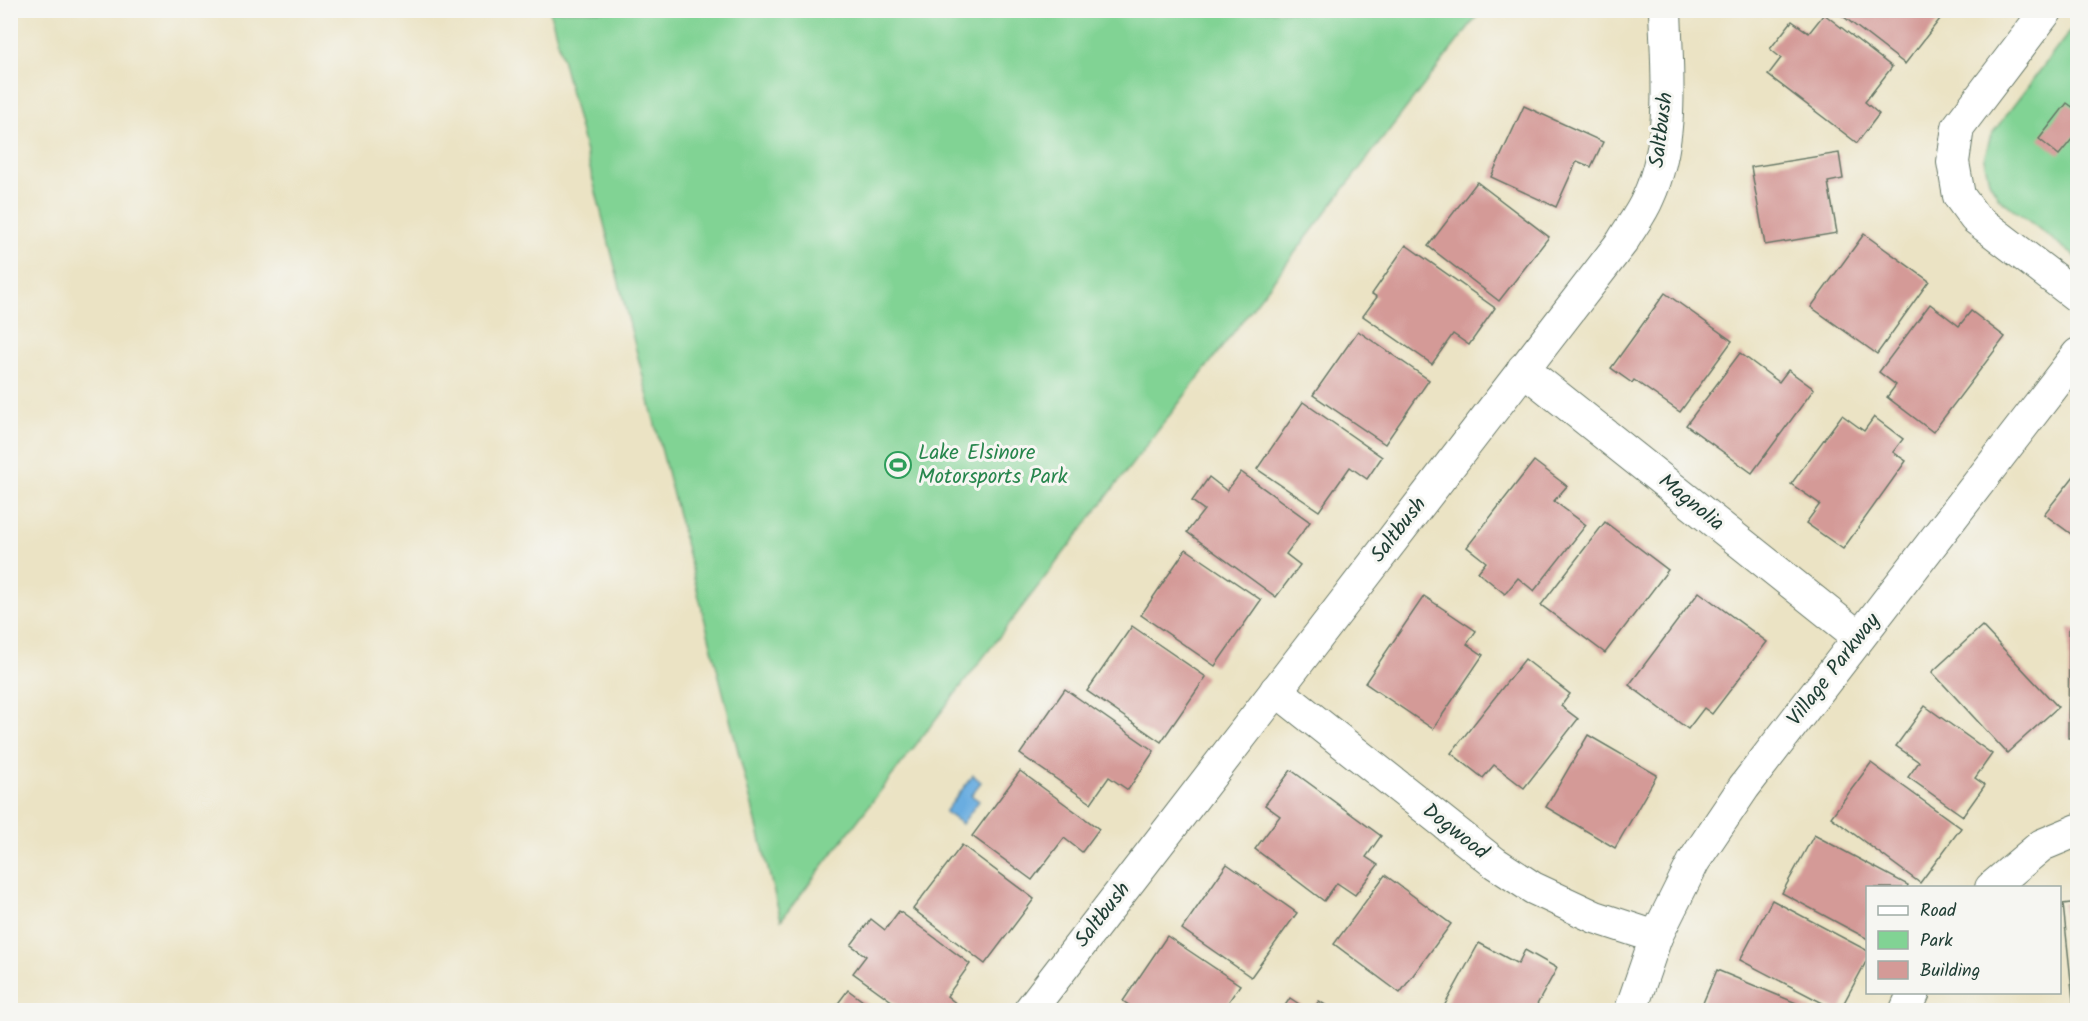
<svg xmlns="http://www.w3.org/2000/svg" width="2088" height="1021" font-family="Kalam,sans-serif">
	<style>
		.green { fill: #81d394; stroke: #508864; stroke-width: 1.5 }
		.water { fill: #6bade0; stroke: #45758a; stroke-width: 1.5 }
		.building { fill: #d49a97 }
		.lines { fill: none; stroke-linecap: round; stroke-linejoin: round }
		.street-casing { stroke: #676; stroke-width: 34 }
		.street { stroke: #fff; stroke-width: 32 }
		.labels { text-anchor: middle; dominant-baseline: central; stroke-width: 6; stroke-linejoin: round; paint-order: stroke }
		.street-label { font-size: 21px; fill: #1f3d34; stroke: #f6f6f2 }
		.leisure-label { font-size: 21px; fill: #27864d; stroke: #f6f6f2; text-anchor: start }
	</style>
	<rect width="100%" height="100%" fill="#f6f6f2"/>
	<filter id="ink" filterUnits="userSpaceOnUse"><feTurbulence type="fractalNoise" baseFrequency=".0167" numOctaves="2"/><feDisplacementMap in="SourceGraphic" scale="12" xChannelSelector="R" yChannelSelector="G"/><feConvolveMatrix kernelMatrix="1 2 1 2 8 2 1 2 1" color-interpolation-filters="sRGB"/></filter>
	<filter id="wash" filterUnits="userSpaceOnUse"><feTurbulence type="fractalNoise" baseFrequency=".008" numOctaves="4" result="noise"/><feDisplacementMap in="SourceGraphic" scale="24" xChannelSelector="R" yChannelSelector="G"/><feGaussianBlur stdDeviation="1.35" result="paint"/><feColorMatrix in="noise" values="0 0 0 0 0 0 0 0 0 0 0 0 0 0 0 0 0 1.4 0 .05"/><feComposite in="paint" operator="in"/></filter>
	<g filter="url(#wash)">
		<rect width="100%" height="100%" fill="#ebe3c4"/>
		<g class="green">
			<polygon points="550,11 1481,11 781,920"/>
			<polygon points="2077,22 2077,258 1999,198 1989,181 1984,159 1991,135"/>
		</g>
		<polygon class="water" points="973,775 981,782 971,795 979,801 962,824 945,812"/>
		<g id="blocks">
			<g class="building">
				<polygon points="1835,10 1947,10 1905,64"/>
				<polygon points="1824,14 1892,67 1865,102 1879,114 1857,143 1768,75 1781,58 1770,49 1792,21 1809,33"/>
				<polygon points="2067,103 2078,111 2078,132 2059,155 2039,139"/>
				<polygon points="1524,106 1603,142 1591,167 1577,161 1556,207 1491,177"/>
				<polygon points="1839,153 1843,179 1828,182 1837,233 1765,245 1751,167"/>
				<polygon points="1477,182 1549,237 1499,301 1428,246"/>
				<polygon points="1864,234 1929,281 1877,354 1811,307"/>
				<polygon points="1406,245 1495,308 1469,345 1453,334 1432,364 1363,316 1377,297 1372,294"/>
				<polygon points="1665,293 1732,341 1680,412 1634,380 1632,383 1611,368"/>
				<polygon points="1930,304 1959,326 1971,311 2005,337 1933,432 1887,397 1896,385 1879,372"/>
				<polygon points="1358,331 1429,380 1385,444 1313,395"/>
				<polygon points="1740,353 1779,382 1788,370 1814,389 1752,473 1686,425"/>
				<polygon points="1303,402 1382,457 1367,479 1350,467 1319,511 1257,469"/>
				<polygon points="1842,415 1864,431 1874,417 1903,439 1893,452 1906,461 1843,549 1806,523 1820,504 1791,484"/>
				<polygon points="1534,461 1567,486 1554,501 1586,525 1534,591 1518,578 1505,594 1478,572 1486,562 1467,547"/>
				<polygon points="2078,471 2078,539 2044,514"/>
				<polygon points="1241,472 1310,522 1286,554 1300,565 1276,597 1187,532 1204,510 1192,501 1209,477 1227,491"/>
				<polygon points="1605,522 1668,570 1605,653 1541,605"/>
				<polygon points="1186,549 1261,600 1215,666 1141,615"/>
				<polygon points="1699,592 1767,642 1712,714 1704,708 1688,729 1629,685"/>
				<polygon points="1424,596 1476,631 1467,644 1483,655 1433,729 1365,683"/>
				<polygon points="1132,626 1206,677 1161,742 1087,691"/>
				<polygon points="1982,626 2058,707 2007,753 1932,672"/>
				<polygon points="2069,628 2078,629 2078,738 2068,738"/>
				<polygon points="1525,659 1570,694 1561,706 1578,719 1524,788 1494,765 1483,778 1451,753"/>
				<polygon points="1065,689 1154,751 1128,790 1109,777 1091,803 1020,754"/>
				<polygon points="1925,706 1992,754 1975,778 1985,785 1963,816 1908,777 1919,762 1896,746"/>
				<polygon points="1588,735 1657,775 1615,848 1546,807"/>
				<polygon points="1871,763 1961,828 1920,883 1831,817"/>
				<polygon points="1291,770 1381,836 1366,857 1378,865 1355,895 1337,883 1324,901 1255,849 1280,816 1265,805"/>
				<polygon points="1020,771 1099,829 1082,852 1064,838 1032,880 972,836"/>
				<polygon points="1814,835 1908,885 1907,888 1868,888 1868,939 1782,893"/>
				<polygon points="962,845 1034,899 985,964 913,909"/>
				<polygon points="1227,864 1297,913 1251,977 1182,929"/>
				<polygon points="1385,875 1451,924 1400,993 1334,944"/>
				<polygon points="1772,900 1868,951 1868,958 1840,1010 1836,1010 1740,960"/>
				<polygon points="2078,902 2078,1010 2074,1010 2063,904"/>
				<polygon points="899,911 970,964 947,996 958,1005 954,1010 904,1010 853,973 866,956 851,945 871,919 885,930"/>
				<polygon points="1167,936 1240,985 1223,1010 1136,1010 1123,1001"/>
				<polygon points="1479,943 1518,964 1525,950 1557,968 1534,1010 1442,1010"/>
				<polygon points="1717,970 1813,1010 1700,1010"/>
				<polygon points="848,990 875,1010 833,1010"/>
				<polygon points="1290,998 1308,1010 1282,1010"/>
				<polygon points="1319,1001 1333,1010 1312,1010"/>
			</g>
		</g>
	</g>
	<g filter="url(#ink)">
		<use href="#blocks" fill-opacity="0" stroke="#676" stroke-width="1.5"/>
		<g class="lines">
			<defs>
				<g id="street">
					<polyline points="2047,10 1958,127 1953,162 1959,196 1975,218 2078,297"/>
					<polyline points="1523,369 1859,637"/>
					<polyline points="1276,690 1495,863 1533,888 1595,917 1656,937"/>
					<polyline points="1991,888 2042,845 2078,830"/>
					<path d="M1030,1010L1622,242C1630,228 1642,213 1648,198C1675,139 1667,73 1665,10"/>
					<polyline points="1631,1010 1656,937 1694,861 1744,787 2078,354"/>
					<polyline points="1906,1010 1914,992"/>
				</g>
			</defs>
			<use href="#street" class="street-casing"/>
			<use href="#street" class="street"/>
		</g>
	</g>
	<defs>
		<symbol id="stadium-ring" viewBox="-11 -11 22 22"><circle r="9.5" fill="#f6f6f2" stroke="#2e9e5b" stroke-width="1.5"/><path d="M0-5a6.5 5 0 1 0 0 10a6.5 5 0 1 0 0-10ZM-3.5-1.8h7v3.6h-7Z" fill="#2e9e5b"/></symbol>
	</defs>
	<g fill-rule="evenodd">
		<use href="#stadium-ring" x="883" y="450" width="30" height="30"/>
	</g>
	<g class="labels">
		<g class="street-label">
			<text transform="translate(1662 130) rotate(-83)">Saltbush</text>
			<text transform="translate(1691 503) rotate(39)">Magnolia</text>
			<text transform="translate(1399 530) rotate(-52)">Saltbush</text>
			<text transform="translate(1834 670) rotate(-52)">Village Parkway</text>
			<text transform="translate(1455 832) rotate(38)">Dogwood</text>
			<text transform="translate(1103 915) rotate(-52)">Saltbush</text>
		</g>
		<g class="leisure-label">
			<text x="918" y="453">Lake Elsinore<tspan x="918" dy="24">Motorsports Park</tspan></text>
		</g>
	</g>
	<rect width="2088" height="1021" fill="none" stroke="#f6f6f2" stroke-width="36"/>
	<rect x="1866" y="886" width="195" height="108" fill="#f6f6f2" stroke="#a0aca6" stroke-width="1.5"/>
	<rect x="1878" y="906" width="30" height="9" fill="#ffffff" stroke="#a0aca6" stroke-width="1.5"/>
	<text x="1920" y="916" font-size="18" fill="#1f3d34">Road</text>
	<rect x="1878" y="931" width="30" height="18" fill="#81d394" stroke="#a0aca6" stroke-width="1.5"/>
	<text x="1920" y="946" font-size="18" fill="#1f3d34">Park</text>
	<rect x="1878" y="961" width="30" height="18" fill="#d49a97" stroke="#a0aca6" stroke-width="1.5"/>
	<text x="1920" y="976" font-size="18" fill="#1f3d34">Building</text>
</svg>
